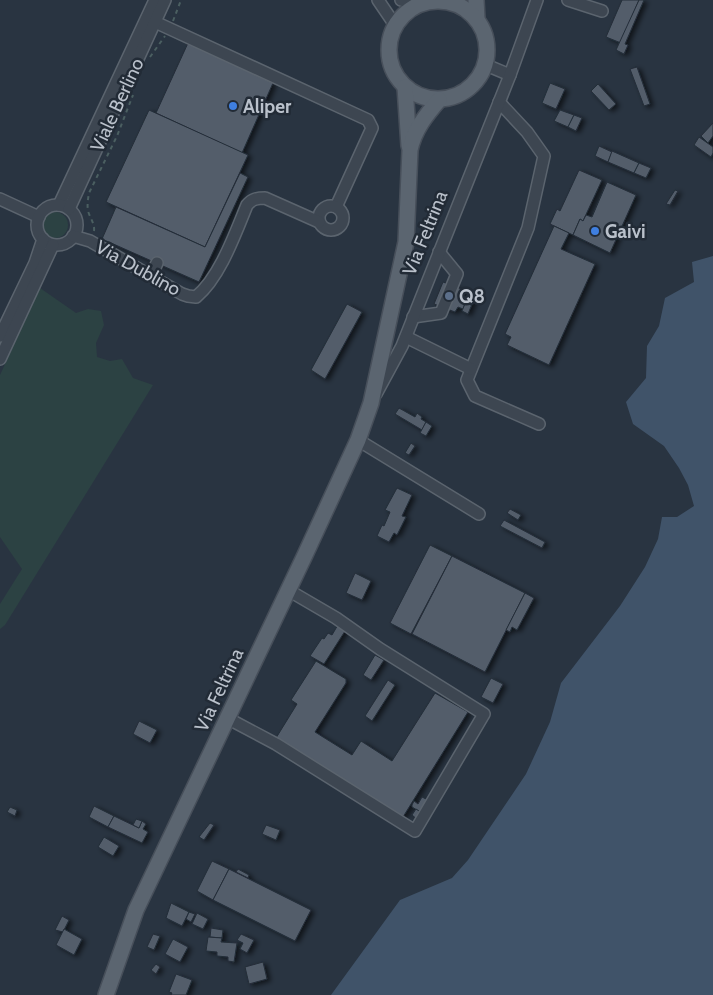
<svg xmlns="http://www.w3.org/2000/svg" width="713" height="995" font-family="Cabin,sans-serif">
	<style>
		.green { fill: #2c4243 }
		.water { fill: #405369 }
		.building { fill: #525d6b; stroke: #242d38; filter: url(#shadow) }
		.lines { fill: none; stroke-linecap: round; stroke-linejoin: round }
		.minor-casing { stroke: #5b646e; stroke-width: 14 }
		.major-casing { stroke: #474f5a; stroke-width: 18 }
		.path { stroke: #4b5f61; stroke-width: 2; stroke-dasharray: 4 4; stroke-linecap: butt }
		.minor { stroke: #3d4651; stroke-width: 11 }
		.major { stroke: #5b6570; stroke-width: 15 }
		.shop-dot { fill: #3f7fe0; stroke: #222b36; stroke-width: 2 }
		.service-dot { fill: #5c6f8a; stroke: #222b36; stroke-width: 2 }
		.labels { text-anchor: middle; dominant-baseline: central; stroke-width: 5; stroke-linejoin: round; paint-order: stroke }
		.street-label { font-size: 19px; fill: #bac1cb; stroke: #222b36 }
		.poi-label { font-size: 19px; font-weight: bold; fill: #bac1cb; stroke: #222b36; text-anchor: start }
	</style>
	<defs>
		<filter id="shadow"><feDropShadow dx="3.5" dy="2" stdDeviation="2.5" flood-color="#0009"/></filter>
	</defs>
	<rect width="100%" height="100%" fill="#293441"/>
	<g class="green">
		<circle cx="55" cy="225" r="13"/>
		<polygon points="40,288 76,313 88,309 101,311 104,325 96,343 97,357 110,361 122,359 133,378 153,385 5,625 0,629 0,604 22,569 0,537 0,375"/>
	</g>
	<polygon class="water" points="713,256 713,995 331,995 400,900 452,878 468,860 526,774 550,722 561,683 620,606 645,567 658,539 662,517 677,517 694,506 688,485 679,468 664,446 633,424 626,402 646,378 647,346 659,326 665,298 694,282 692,262"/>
	<g class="building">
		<polygon points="622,0 639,0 621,43 606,37"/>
		<polygon points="639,0 644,0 625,44 628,45 624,54 616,50"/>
		<polygon points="188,43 273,83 242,153 156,113"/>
		<polygon points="637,67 650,104 644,106 630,69"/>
		<polygon points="550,83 565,89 556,109 542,103"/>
		<polygon points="598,84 616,104 609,110 591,91"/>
		<polygon points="149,110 248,155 205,247 106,202"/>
		<polygon points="560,110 574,115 568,127 554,121"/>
		<polygon points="574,115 582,118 576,131 568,127"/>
		<polygon points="713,123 713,136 708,143 701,136"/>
		<polygon points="699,137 713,147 713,153 711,157 694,145"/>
		<polygon points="599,146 612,152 608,162 595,156"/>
		<polygon points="612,151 639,163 634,173 608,162"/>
		<polygon points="639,163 651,168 646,178 634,173"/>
		<polygon points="579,170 602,180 583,221 580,219 573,235 550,224 557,209 560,211"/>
		<polygon points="240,173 248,177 199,282 102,239 116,207 205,247"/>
		<polygon points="607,182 636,195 610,253 573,235 580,219 583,221 586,215 592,217"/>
		<polygon points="675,190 678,191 670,205 666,204"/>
		<polygon points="554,226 569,233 561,249 595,264 549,365 507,345 511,337 505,334"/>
		<polygon points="443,282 464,290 462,296 467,298 463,309 458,307 455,312 434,304"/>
		<polygon points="469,294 475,297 468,314 462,311"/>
		<polygon points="347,304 362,312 325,379 311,370"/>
		<polygon points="399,408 415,417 417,413 422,417 421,419 426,422 422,430 395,414"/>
		<polygon points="426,422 432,426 426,436 420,433"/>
		<polygon points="411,443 415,446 409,455 405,453"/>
		<polygon points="397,488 412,495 402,516 406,517 397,535 394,533 389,542 377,536 382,525 384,526 390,512 385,510"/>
		<polygon points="510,509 521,515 518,520 507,513"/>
		<polygon points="504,520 545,542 542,548 500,526"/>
		<polygon points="430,545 452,556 411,634 390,623"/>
		<polygon points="452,556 525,593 485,672 412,634"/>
		<polygon points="355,573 371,581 362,600 346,593"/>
		<polygon points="525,593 534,598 517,630 512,627 510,632 506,630"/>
		<polygon points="339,623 347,628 324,664 310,656 322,638 324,639 328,633 332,635"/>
		<polygon points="375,655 384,660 371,680 363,675"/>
		<polygon points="316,661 346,679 346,683 315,732 352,755 361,741 392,761 435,693 468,712 403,817 276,738 297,704 291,700"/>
		<polygon points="491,678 503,684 493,703 481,697"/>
		<polygon points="388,680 395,685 372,721 365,716"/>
		<polygon points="139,721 157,730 150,743 133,734"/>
		<polygon points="422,797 428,800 422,813 412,807 412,805 414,801 418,804"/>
		<polygon points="94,806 114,816 108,827 89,817"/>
		<polygon points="10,807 17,810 15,816 7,812"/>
		<polygon points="416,809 422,813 418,820 412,815"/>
		<polygon points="114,816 139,828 142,821 146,824 143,829 148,832 142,843 108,827"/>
		<polygon points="136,819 142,821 139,828 133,825"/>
		<polygon points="210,823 214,825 204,840 199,837"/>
		<polygon points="266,825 280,830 276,840 262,834"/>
		<polygon points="104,837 119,846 113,856 98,847"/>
		<polygon points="212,861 229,869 213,900 197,891"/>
		<polygon points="229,869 311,910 295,941 213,900"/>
		<polygon points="238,869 249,875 248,878 236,872"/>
		<polygon points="171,903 189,912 182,926 166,918"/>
		<polygon points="189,912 195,914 191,922 186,919"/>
		<polygon points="197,913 208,919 203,929 192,924"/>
		<polygon points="62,916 69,920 63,932 55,930"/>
		<polygon points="211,928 223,930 222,938 210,937"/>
		<polygon points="64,929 82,939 74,955 56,945"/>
		<polygon points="153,934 160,936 154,950 147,947"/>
		<polygon points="241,934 254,940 247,953 240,949 243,943 237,940"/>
		<polygon points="208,937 222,938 221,942 237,943 234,962 228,961 228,957 217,956 217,952 206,951"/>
		<polygon points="173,939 188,947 180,962 165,954"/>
		<polygon points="263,962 267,979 249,984 245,967"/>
		<polygon points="156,964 160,967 156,974 151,970"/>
		<polygon points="176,974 192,980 186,995 171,995 172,993 169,992"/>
	</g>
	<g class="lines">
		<defs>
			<g id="minor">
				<polyline points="378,0 395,25"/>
				<polyline points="401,0 422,3"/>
				<polyline points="568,0 602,11"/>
				<polyline points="155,22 368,120 372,128 336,207"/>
				<polyline points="486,65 510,75"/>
				<polyline points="499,102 527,132 544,156 528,228 467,380 475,396 539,424"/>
				<polyline points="0,199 39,217"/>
				<polyline points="59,205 155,0"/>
				<circle cx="57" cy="225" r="20"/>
				<circle cx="331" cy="218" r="12"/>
				<polyline points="69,209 165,0"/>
				<path d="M73,236L90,241L182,294L188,296L196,297C220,277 235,234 247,205C252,199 257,198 265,198L319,222"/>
				<polyline points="151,276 157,263"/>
				<polyline points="413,317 441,313 457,274 439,252"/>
				<polyline points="0,336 35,263 43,239"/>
				<polyline points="406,337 471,369"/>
				<polyline points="0,359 53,245"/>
				<polyline points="376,394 402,346 510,75 537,0"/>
				<polyline points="358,440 479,514"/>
				<polyline points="227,718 276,744 415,831 484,714 380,649 336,618 288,590"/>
			</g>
			<g id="major">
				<polyline points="476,0 477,19"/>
				<circle cx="438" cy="50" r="49"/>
				<polyline points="405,87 409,146"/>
				<path d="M106,995L136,910L305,555L358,440L371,403L406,242L410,150C414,130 426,115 439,100"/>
			</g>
		</defs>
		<use href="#minor" class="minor-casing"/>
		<use href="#major" class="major-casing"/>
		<g class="path">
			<polyline points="173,21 181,0"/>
			<polyline points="150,57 165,36"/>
			<path d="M94,231C95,224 90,218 88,211C87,204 88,199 89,193L117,136L133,95"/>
		</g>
		<use href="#minor" class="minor"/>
		<use href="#major" class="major"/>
	</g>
	<g class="shop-dot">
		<circle cx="233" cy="106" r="5"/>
		<circle cx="595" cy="231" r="5"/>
	</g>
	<circle class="service-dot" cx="449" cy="296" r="5"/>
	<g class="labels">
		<g class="street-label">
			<text transform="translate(117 105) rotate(-65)">Viale Berlino</text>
			<text transform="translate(425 233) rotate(-68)">Via Feltrina</text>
			<text transform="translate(138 268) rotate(29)">Via Dublino</text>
			<text transform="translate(219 690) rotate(-65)">Via Feltrina</text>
		</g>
		<g class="poi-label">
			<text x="243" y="106">Aliper</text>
			<text x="605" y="231">Gaivi</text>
			<text x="459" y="296">Q8</text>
		</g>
	</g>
</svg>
